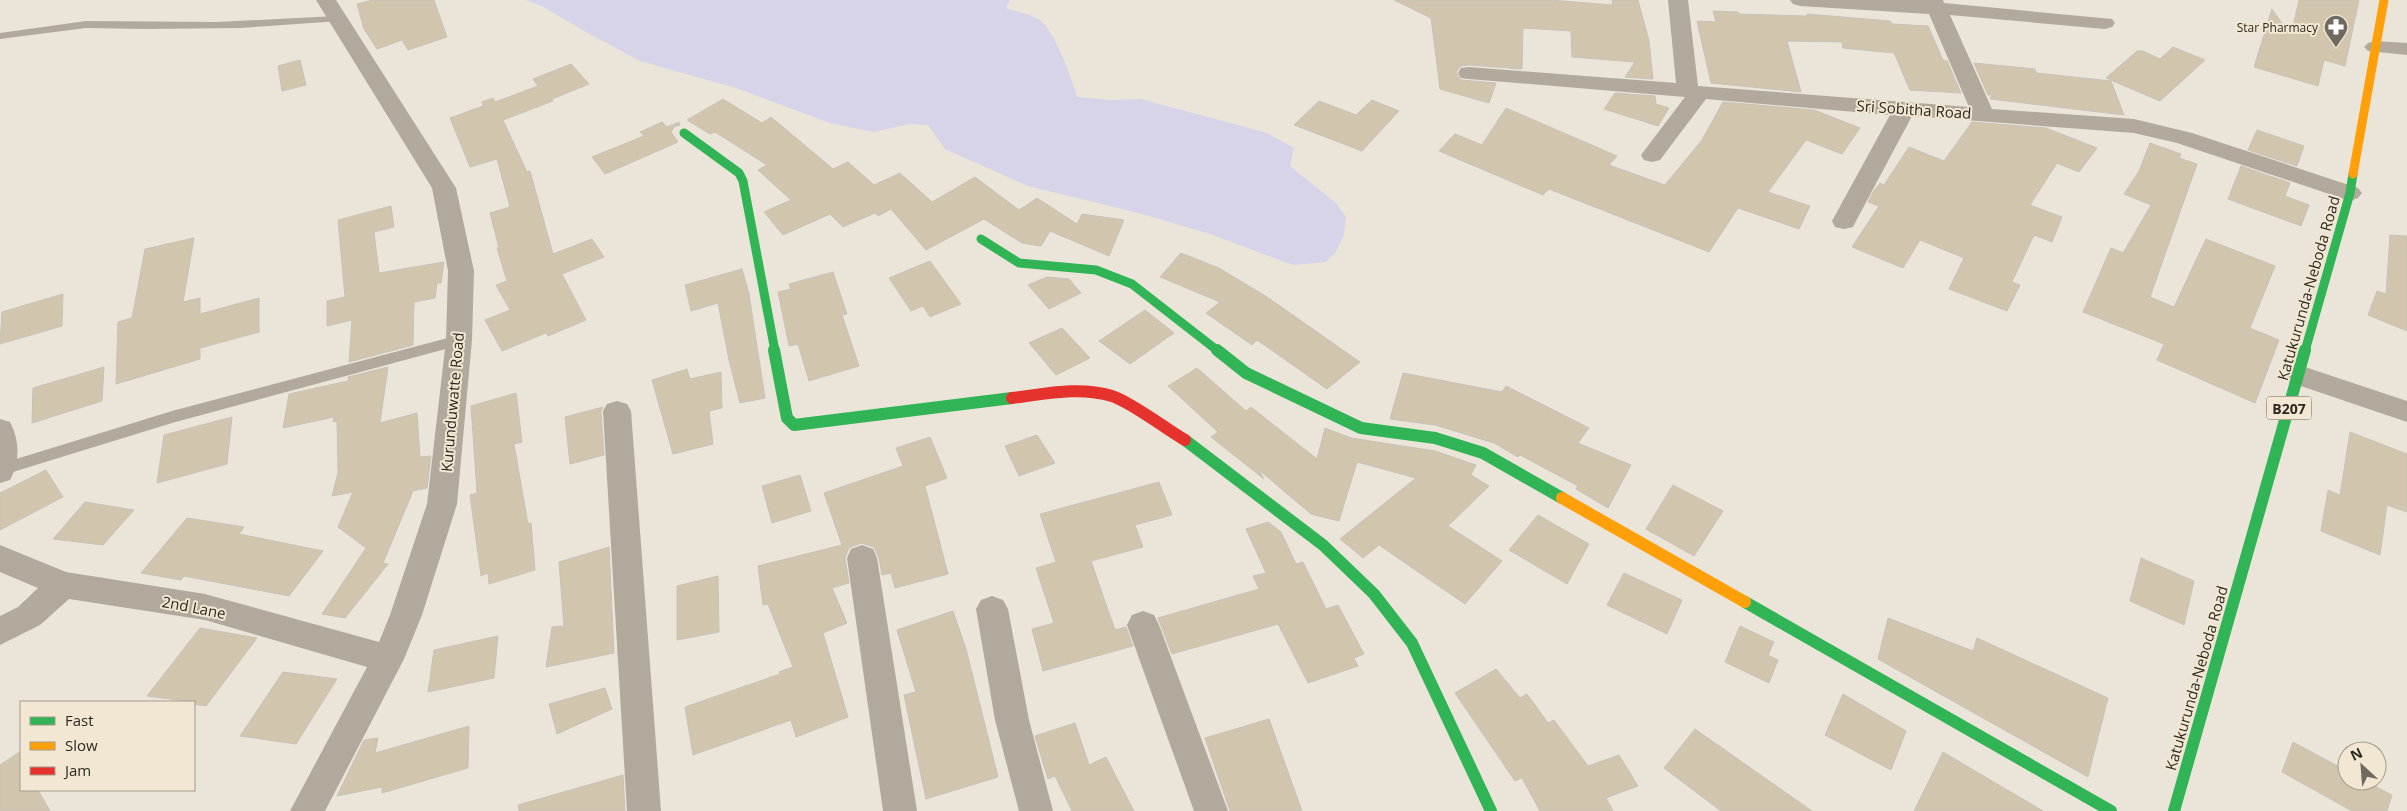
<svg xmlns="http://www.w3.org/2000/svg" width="2407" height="811" font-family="'Open Sans',sans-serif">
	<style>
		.green { fill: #d7d3e8 }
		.building { fill: #d1c5ae; stroke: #c7c2b9 }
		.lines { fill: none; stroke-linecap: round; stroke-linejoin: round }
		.lane { fill: #b0a99c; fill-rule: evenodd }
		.street { fill: #b0a99c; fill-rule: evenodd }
		.fast-far1 { stroke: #30b455; stroke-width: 9 }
		.fast { stroke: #30b455; stroke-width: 12 }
		.slow-far1 { stroke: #ff9f0a; stroke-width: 9 }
		.slow { stroke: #ff9f0a; stroke-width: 12 }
		.jam { stroke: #e5322d; stroke-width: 12 }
		.labels { text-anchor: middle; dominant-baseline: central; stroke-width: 4; stroke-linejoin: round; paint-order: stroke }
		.far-poi-label { font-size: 12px; fill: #2c2821; stroke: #f2e7d2; text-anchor: end }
		.shield { fill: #f2e7d2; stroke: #676156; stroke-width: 1 }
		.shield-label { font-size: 14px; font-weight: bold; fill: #2c2821 }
		.street-label { font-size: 15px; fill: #2c2821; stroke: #f2e7d2 }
	</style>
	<rect width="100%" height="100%" fill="#ebe5d9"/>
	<path class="green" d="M526,0H1010L1006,8C1016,12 1031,14 1040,20C1055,31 1072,79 1077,97L1111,100L1141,99L1267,133L1294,148L1290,166L1336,203L1346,217L1344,235L1336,252L1326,262L1293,265L1207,233L1135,212L1028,186L945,149L928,125L910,124L873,132L830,123L736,88L640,61L584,31L542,6Z"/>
	<g class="building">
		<polygon points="373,0 434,0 447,37 408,50 402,40 377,49 364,29 357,4"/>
		<polygon points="1394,0 1550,0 1613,5 1612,0 1638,0 1649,41 1653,79 1625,77 1635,62 1572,57 1571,31 1523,28 1522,69 1469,65 1461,66 1456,72 1461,80 1496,83 1489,103 1440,89 1431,18"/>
		<polygon points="2299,0 2359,0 2345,66 2324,60 2318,86 2254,67 2272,9 2291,36"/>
		<polygon points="1713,11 1738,12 1739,14 1807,16 1807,14 1890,21 1892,24 1928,26 1943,60 1947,61 1961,93 1910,90 1894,53 1843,48 1842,42 1787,41 1801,92 1711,83 1697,21 1716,22"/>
		<polygon points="2173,47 2205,60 2160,101 2106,78 2137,51 2143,51 2160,59"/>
		<polygon points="300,60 306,85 282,91 278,66"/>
		<polygon points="1974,63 2035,69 2036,73 2111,81 2124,115 1990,99 1992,95 1988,95"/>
		<polygon points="571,64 589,84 552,99 553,101 503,120 527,172 530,171 553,254 592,239 604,257 562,274 586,320 548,336 546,333 502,351 485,320 510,310 496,285 507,281 497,248 499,248 490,213 510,207 497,159 470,167 450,118 483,106 482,102 493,98 495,102 538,86 533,79"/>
		<polygon points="1615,93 1655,96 1656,104 1669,108 1658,126 1604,109"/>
		<polygon points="723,99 762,123 771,117 833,169 848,162 874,185 900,173 932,202 975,177 1019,210 1037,198 1077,224 1082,214 1124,220 1109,256 1050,231 1041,246 1022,243 984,219 926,250 891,209 878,216 875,213 843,227 830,214 783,235 764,212 791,200 758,170 767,165 715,132 710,134 687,120"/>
		<polygon points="1372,100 1399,111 1362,151 1294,125 1319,101 1356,115"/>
		<polygon points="1723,102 1814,110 1860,128 1842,154 1806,140 1768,192 1810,206 1799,229 1738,208 1709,252 1549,189 1543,195 1439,151 1455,134 1482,145 1506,108 1617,156 1609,165 1665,185 1702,140"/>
		<polygon points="662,122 667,127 679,122 680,125 674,127 671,132 678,142 605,174 592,157 644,136 640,132"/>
		<polygon points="1972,122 2046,128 2097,148 2079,172 2057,163 2030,205 2062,217 2052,242 2034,235 2012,282 2020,285 2007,311 1949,289 1964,258 1920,240 1903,268 1852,247 1879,206 1868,202 1873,192 1880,183 1884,185 1909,147 1944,161"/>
		<polygon points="2257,130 2304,146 2297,166 2248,150"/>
		<polygon points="2150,143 2181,154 2179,158 2197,164 2150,297 2174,307 2206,239 2275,266 2250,328 2279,340 2255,403 2157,360 2164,344 2083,312 2111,248 2123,253 2151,205 2124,194 2139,171"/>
		<polygon points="2241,166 2290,183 2285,196 2309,205 2301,226 2228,199"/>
		<polygon points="391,206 394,227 374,232 379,273 444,262 441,283 437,283 435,298 414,302 413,345 349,362 352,320 327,326 327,301 345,297 338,220"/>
		<polygon points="2390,235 2407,236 2407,331 2368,315 2377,291 2386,294"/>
		<polygon points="194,238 183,302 200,298 200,314 259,298 259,332 200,348 200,359 116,384 118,322 132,318 145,249"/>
		<polygon points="1181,253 1219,268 1267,297 1360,362 1327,389 1257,340 1252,345 1206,313 1220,302 1160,277"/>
		<polygon points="930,261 961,304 930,317 923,306 911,311 889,278"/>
		<polygon points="742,269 749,294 765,398 740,403 729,360 718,303 691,311 685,285"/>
		<polygon points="833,272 847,314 842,315 859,366 809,381 798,344 789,346 778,292 791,289 789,284"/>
		<polygon points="1047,277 1069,279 1081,293 1049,309 1028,285"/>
		<polygon points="63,294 62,326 0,344 2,312"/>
		<polygon points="1145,310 1174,333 1130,364 1099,341"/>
		<polygon points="1062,328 1090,358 1056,375 1029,343"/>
		<polygon points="104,367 102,401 32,423 33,388"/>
		<polygon points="388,367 380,423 417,413 420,457 431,456 427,488 413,491 383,563 388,564 345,618 322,614 366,548 338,527 353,492 332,496 338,473 337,421 333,422 334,417 283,428 289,394 348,381 348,377"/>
		<polygon points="1197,368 1246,411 1251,407 1317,459 1325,428 1351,438 1435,451 1476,465 1471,475 1489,486 1448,526 1502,561 1465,604 1379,545 1363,558 1340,539 1416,478 1357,462 1339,521 1311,514 1259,470 1264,479 1211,437 1218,432 1168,386"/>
		<polygon points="687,369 690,379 721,372 722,408 709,411 713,444 673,454 652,380"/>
		<polygon points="1403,373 1502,392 1506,386 1589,428 1578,443 1631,465 1608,508 1576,489 1578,486 1520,455 1518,457 1494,443 1435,425 1390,419"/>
		<polygon points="516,393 522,442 514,444 528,524 531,523 535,570 489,584 488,573 481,576 470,495 477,493 471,406"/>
		<polygon points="603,407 601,411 604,455 570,464 565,417"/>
		<polygon points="232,417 227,464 157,483 164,435"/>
		<polygon points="2350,432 2407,454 2407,512 2387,505 2380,555 2321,531 2328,490 2340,495"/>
		<polygon points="1037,435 1055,463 1019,476 1005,446"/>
		<polygon points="930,437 947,478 925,486 948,574 895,588 891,573 882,575 879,558 874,547 861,543 849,548 845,558 849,583 832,588 847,623 823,633 848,717 796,737 791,720 693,755 685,707 780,674 779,672 793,667 768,604 763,605 758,566 842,545 824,493 903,466 896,448"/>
		<polygon points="46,470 63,497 0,530 0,493"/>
		<polygon points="800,475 811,511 772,523 762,486"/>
		<polygon points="1159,482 1172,515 1135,525 1143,547 1091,561 1115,630 1126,627 1133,646 1043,671 1032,629 1054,623 1036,568 1056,562 1040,514"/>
		<polygon points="1673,485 1723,511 1694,556 1646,529"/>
		<polygon points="85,502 134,510 103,545 53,539"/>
		<polygon points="1538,515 1589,544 1567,584 1509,550"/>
		<polygon points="187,518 244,527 239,534 323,551 289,596 184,576 181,580 141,573"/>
		<polygon points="1268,522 1281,532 1296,564 1303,562 1326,609 1338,605 1364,654 1354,658 1358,666 1308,683 1278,624 1172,654 1158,618 1259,589 1253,576 1266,573 1246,529"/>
		<polygon points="609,547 614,653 546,667 552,627 564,626 559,562"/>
		<polygon points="2141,558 2194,581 2184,625 2130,601"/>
		<polygon points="1624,573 1682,600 1667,634 1607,605"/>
		<polygon points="718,576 719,632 677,640 677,586"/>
		<polygon points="953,611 966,649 998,777 926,799 904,695 916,692 897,630"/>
		<polygon points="1888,618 1973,651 1977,638 2108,698 2088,777 1878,659"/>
		<polygon points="1740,626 1774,642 1768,655 1778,660 1769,683 1725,662"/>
		<polygon points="200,628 257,638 206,706 194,704 194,702 147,696"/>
		<polygon points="498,636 494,678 428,692 434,650"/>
		<polygon points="1496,669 1520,698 1527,694 1548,723 1554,720 1588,766 1619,755 1638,786 1606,798 1613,811 1540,811 1522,778 1515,781 1455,693"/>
		<polygon points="283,672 337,679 296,744 240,736"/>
		<polygon points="605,688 612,709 557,734 549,704"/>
		<polygon points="1843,694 1906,731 1891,770 1825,735"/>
		<polygon points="1269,719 1302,811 1230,811 1205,738"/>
		<polygon points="1075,723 1089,765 1106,757 1134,811 1072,811 1055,776 1048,779 1035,736"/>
		<polygon points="469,726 468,768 382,793 382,787 337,796 364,740 378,738 375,753"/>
		<polygon points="1695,729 1812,811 1721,811 1664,768"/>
		<polygon points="2293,742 2347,771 2347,781 2365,781 2392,795 2387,811 2352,811 2282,772"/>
		<polygon points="21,751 21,790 38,790 50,811 0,811 0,765"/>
		<polygon points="1943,752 2043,811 1914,811"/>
		<polygon points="623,775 625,811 519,811 518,805"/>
	</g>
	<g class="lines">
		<g class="lane">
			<polygon points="336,16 342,19 340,21 240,28 145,29 86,28 0,39 0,33 86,21 217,22"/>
			<polygon points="459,335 464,336 466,340 464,344 172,423 0,476 0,464 172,411"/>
		</g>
		<g class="street">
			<polygon points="316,0 336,0 456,188 474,271 472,340 457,504 422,615 404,659 325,811 290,811 367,667 205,620 69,599 40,625 0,645 0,616 18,607 38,588 0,572 0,545 66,572 205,594 379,642 390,615 427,504 446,340 448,271 432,188"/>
			<polygon points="1668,0 1688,0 1698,86 1969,107 1929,14 1800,6 1793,4 1790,0 1943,0 1944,3 2112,19 2115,23 2112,27 2105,29 1950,15 1992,109 2134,119 2192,133 2358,188 2362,193 2358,198 2350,201 2177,143 2134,133 1912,116 1856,221 1853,227 1844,229 1835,227 1832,221 1890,115 1706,99 1660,160 1652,162 1644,160 1641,155 1685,97 1469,79 1461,78 1458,73 1461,68 1469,67 1676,83"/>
			<polygon points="2375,41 2407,43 2407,55 2368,51 2364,47 2368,43"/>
			<polygon points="2299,365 2407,401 2407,422 2289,382 2286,375 2289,368"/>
			<polygon points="617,401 627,404 631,411 661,811 627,811 603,411 607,404"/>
			<path d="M0,419L10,422C20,441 20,462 10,480L0,483Z"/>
			<polygon points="862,545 873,549 877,558 917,811 883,811 847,558 851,549"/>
			<polygon points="992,596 1003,600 1008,609 1029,720 1053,811 1019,811 995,720 976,609 981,600"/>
			<polygon points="1143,611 1154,615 1159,625 1228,811 1194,811 1127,625 1132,615"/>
		</g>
		<g class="fast-far1">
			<polyline points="684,133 739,173 743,181 775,351"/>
			<polyline points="981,239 1019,263 1096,270 1132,284 1218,351"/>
			<polyline points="2305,351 2350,193 2353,174"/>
		</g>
		<g class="fast">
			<polyline points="774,350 787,418 794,425 1012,398"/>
			<polyline points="1217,350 1246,373 1361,428 1435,438 1483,453 1562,498"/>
			<polyline points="1185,440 1323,545 1374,594 1412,643 1491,811"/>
			<polyline points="1745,602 2111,811"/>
			<polyline points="2174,811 2305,350"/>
		</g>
		<polyline class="slow-far1" points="2353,174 2384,0"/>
		<polyline class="slow" points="1562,498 1745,602"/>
		<path class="jam" d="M1012,398C1045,394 1079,386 1112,396C1131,402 1166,429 1185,440"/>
	</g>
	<defs>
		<symbol id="pharmacy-pin" viewBox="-11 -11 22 30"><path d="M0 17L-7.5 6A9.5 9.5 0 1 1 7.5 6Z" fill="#6f6a61" stroke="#f2e7d2"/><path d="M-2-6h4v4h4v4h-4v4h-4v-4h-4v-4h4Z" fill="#fff"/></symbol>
	</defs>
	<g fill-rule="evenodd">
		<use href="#pharmacy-pin" x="2322" y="13" width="28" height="38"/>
	</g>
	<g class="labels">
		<g class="far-poi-label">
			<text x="2318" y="27">Star Pharmacy</text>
		</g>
		<rect class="shield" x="2266.5" y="396.5" width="45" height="23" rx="4"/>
		<g class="shield-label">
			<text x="2289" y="408">B207</text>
		</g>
		<g class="street-label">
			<text transform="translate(1914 109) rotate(4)">Sri Sobitha Road</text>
			<text transform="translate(2308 288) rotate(-74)">Katukurunda-Neboda Road</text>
			<text transform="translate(452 402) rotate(-85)">Kurunduwatte Road</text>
			<text transform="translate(194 607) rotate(11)">2nd Lane</text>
			<text transform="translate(2196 678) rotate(-74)">Katukurunda-Neboda Road</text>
		</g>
	</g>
	<rect x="20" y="701" width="175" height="90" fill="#f2e7d2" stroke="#a39b8b"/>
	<rect x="30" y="717" width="25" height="8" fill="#30b455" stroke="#a39b8b"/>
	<text x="65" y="726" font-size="15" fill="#2c2821">Fast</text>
	<rect x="30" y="742" width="25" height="8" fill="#ff9f0a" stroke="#a39b8b"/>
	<text x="65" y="751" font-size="15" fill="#2c2821">Slow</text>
	<rect x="30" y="767" width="25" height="8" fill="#e5322d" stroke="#a39b8b"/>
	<text x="65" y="776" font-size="15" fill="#2c2821">Jam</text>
	<g transform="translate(2362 766) rotate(334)"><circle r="24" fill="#f2e7d2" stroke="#a39b8b"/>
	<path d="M0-4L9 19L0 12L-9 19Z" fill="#6f6a61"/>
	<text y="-8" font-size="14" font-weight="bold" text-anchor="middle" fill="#2c2821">N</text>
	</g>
</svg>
